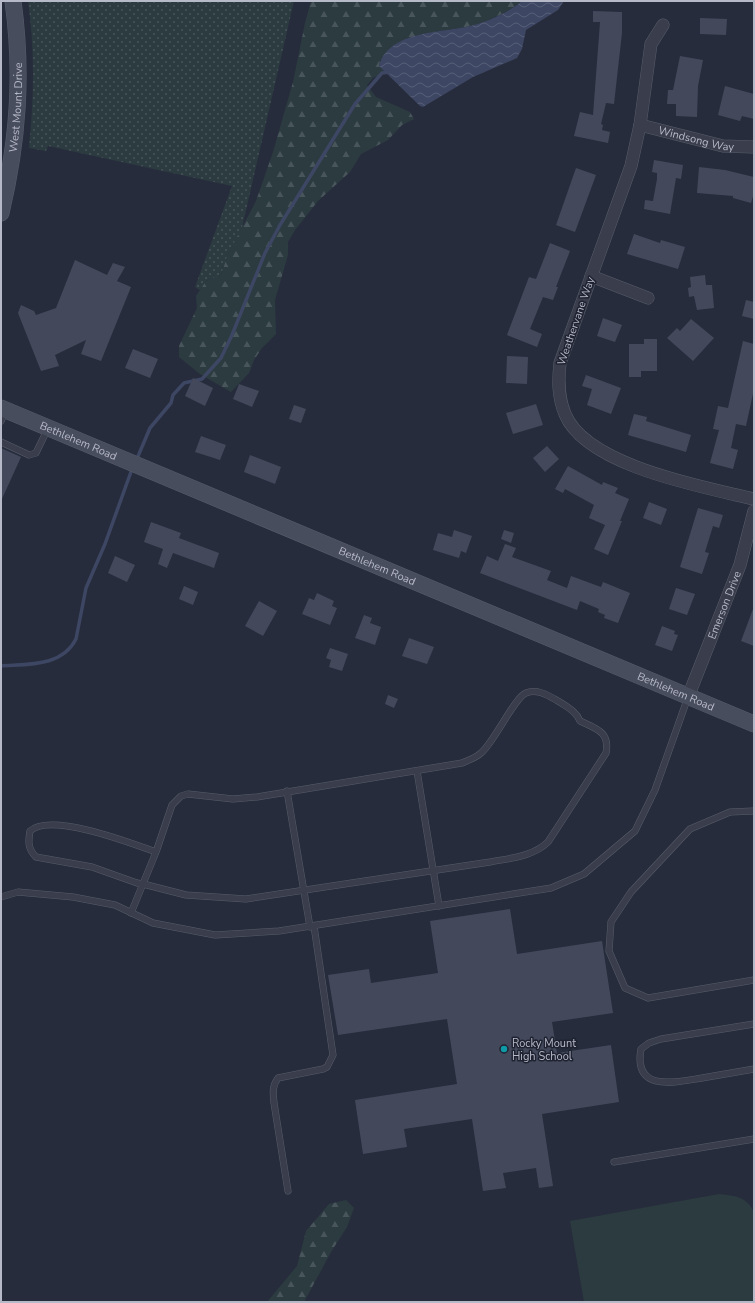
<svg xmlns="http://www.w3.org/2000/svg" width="755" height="1303" font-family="'Nunito Sans',sans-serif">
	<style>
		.grass { fill: url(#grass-dots) }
		.forest { fill: url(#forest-firs) }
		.pitch { fill: #2b3b40 }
		.water { fill: url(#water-waves) }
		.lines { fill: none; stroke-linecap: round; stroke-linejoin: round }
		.stream { stroke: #3d4663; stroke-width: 3.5 }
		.building { fill: #43495b }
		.lane-casing { stroke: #585c6a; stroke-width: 7 }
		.street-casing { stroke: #585c6a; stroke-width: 13 }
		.secondary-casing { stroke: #585c6a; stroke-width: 17 }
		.lane { stroke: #3a3e4c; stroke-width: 6 }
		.street { stroke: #3a3e4c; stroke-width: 12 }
		.secondary { stroke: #484d5e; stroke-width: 16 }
		.culture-dot { fill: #0f9aa8; stroke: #1f2331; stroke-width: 1.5 }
		.labels { text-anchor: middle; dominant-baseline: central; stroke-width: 3; stroke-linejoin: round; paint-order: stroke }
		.street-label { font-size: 11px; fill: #b6b9c7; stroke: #1f2331 }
		.poi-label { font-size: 11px; fill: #b6b9c7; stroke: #1f2331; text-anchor: start }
	</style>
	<defs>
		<pattern id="grass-dots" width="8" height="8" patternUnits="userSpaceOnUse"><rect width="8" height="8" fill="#2b3b40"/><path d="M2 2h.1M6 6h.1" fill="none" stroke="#48555a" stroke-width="1.8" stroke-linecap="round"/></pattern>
		<pattern id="forest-firs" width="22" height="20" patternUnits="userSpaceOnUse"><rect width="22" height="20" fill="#2b3b40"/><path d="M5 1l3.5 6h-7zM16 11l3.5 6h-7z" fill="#48555a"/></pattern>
		<pattern id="water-waves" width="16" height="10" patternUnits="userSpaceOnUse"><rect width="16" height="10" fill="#3d4663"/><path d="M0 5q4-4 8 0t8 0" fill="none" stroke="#575f78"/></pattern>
	</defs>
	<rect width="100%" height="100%" fill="#262c3b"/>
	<path class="grass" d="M28,1H294L241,232L228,254L221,275L206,281L200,290L195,287L232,186L48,146L46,151L29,148C34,98 35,50 28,1Z"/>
	<g class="forest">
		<path d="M311,1H522C508,12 487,22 470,26C442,33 389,30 379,66L385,72L373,78L367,85L376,97L410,112L414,119L402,125L388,140L361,154L350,172L318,201L295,230L288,242V255L275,300L276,334L262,348L254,360L249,373L231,392L200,374L179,357V346L197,308L196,296L206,281L221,275L228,254L256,201L273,152L293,82L305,23Z"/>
		<polygon points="346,1200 354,1208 347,1227 331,1252 304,1302 267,1302 297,1266 306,1231 329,1204"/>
	</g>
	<path class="pitch" d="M719,1194C735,1196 746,1196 754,1212V1302H584L570,1221Z"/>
	<path class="water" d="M522,1H564L558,10L526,30L522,49L517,58L473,77L423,107L420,106L379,66C389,30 442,33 470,26C487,22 509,12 522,1Z"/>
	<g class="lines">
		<g class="stream">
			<polyline points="136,461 150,428 171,403 173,395 184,383 202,379 221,358 232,335 265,253 280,225 355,104 382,73 390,72"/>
			<path d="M1,666C27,664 62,667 76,639L86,588L105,544L132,469"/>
		</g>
	</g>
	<g class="building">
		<polygon points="593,11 622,12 622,33 614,104 606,103 601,124 603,125 602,130 610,132 608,143 574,136 580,112 593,115 600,22 593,22"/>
		<polygon points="700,18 727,19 726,35 700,34"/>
		<polygon points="680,56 703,60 698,86 697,117 676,116 676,104 667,104 668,90 673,90"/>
		<polygon points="725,86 754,94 754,119 742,116 740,121 718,115"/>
		<polygon points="654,160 683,165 681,179 676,178 670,214 644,209 645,200 653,201 657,179 657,173 652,172"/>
		<polygon points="699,167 725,170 754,177 754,193 751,203 733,198 733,196 697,193"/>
		<polygon points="576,168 596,175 575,232 556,225"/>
		<polygon points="634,234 660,243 661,240 685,247 678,269 627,254"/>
		<polygon points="550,243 570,251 556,287 558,287 553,300 543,297 530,329 542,334 537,347 507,335 529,277 536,279"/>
		<polygon points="75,260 107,275 113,263 125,267 117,281 131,287 101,361 81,354 86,340 55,355 59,366 41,371 18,313 21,305 34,311 36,315 56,308"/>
		<polygon points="705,275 706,285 712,285 714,308 697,310 694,296 689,297 688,288 691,287 690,277"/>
		<polygon points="746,300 754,302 754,319 742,316"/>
		<polygon points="603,318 622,325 615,342 597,336"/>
		<polygon points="691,319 714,338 693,361 667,338 677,328 680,331"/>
		<polygon points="644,339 657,339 657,371 641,371 641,377 629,377 629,344 644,344"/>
		<polygon points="743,341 754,344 754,389 746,426 736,424 731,448 738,450 733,469 710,463 719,430 713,429 718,406 728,408"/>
		<polygon points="133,349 158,359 150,378 125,368"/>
		<polygon points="507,356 528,357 527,384 506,383"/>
		<polygon points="586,375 621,388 611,414 587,405 592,389 582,386"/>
		<polygon points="193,378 213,388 205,406 185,396"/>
		<polygon points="239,384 259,391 252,407 233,399"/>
		<polygon points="536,404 543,425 513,434 506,413"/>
		<polygon points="294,405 306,409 301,423 289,419"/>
		<polygon points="634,414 647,417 646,421 691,435 686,452 628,435"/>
		<polygon points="201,436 226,445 220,460 195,452"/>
		<polygon points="547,446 559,459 545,472 533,458"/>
		<polygon points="1,448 21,457 1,501"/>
		<polygon points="250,455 281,467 275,484 244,472"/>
		<polygon points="568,466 602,485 603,482 618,488 615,493 629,499 620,521 622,521 608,555 594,549 605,525 589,518 594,505 565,489 563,493 555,489"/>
		<polygon points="649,502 667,509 661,525 643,518"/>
		<polygon points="698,508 723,515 719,528 713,526 705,552 709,553 702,574 680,567"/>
		<polygon points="151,522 181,533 179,538 219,553 214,568 173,553 167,568 158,564 163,549 144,542"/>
		<polygon points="454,530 472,536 466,553 461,551 459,558 433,550 438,533 452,537"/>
		<polygon points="504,530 514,533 511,543 501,539"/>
		<polygon points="505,544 516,548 512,557 551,571 547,580 567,588 571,576 601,587 603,582 630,593 618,623 604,618 605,615 598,612 599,609 580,601 577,610 480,573 487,556 498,561"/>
		<polygon points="115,556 135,565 127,582 108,573"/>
		<polygon points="184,586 198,592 193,605 179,599"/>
		<polygon points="676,588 695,594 687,615 669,609"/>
		<polygon points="317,593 334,601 332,606 337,608 330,625 302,614 309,598 314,600"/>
		<polygon points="259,601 277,611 263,636 245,626"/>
		<polygon points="753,609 754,609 754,646 741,641"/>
		<polygon points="364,615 372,618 370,623 381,627 375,645 355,638"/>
		<polygon points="662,626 675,631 674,634 678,635 672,651 655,645"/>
		<polygon points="409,638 434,647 427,664 402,656"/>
		<polygon points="330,648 348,654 342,671 329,667 331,660 326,658"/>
		<polygon points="388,695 398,699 394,708 385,704"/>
		<polygon points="510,909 517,954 602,941 613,1013 552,1022 557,1053 611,1045 619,1102 542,1114 553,1186 539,1188 536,1168 503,1173 506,1188 483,1191 472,1119 404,1129 407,1147 363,1154 355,1100 457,1084 447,1019 338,1035 328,975 369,969 371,983 438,973 430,921"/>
	</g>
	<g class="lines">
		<defs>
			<g id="lane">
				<polyline points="1,421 6,410"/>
				<polyline points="1,442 29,455 36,453 48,428"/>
				<polyline points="417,771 439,906"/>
				<polyline points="287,791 310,927"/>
				<polyline points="754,811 730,812 690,829 631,892 611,922 609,951 625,988 648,998 754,980"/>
				<polyline points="1,897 18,892 73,897 115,905 153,923 215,935 279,931 551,888 584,874 635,831 655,790 688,697"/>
				<path d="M131,913L156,852L172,805L181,796L188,794L233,799L257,797L462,763C468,760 476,758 481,753C495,741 514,698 526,693C537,688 549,696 558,701C567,707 576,711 580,721C597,729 610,732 606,753L548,842C532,857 511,858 490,862L246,899L186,895L143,884L137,883L92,867L36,857C28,849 28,842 30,831C51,812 131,843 156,852"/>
				<path d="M754,1024L661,1039L649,1043L641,1049C633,1093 676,1082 702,1078C719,1075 737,1072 754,1069"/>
				<polyline points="614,1162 754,1139"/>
				<path d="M288,1191L274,1103C273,1093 272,1086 278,1078L323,1069L327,1067L333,1055L314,926"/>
			</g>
			<g id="street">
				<path d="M663,25L651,44L640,125L631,166L560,363C558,381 558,397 565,414C586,466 704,487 754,499"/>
				<path id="s1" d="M640,125L723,146L754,147"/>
				<polyline points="591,276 648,298"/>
				<path id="s2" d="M688,697L740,565L754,511"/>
			</g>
			<g id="secondary">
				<path id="s3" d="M1,213C18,141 23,74 13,1"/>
				<path id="s4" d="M1,408L754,724"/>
			</g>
		</defs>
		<use href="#lane" class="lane-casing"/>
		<use href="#street" class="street-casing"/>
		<use href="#secondary" class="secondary-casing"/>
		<use href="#lane" class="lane"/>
		<use href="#street" class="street"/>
		<use href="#secondary" class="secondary"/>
	</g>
	<circle class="culture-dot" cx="504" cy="1049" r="4"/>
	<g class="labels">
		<g class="street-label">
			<text stroke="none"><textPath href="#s3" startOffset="107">West Mount Drive</textPath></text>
			<text stroke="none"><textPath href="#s1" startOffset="58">Windsong Way</textPath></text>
			<text transform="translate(576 321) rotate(-71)">Weathervane Way</text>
			<text stroke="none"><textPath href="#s4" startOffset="84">Bethlehem Road</textPath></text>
			<text stroke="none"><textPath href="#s4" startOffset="408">Bethlehem Road</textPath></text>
			<text stroke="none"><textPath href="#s2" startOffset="99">Emerson Drive</textPath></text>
			<text stroke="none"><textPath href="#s4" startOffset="732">Bethlehem Road</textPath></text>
		</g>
		<g class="poi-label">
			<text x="512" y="1043">Rocky Mount<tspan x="512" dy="13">High School</tspan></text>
		</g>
	</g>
	<rect width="755" height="1303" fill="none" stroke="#b6b9c7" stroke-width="4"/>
</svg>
